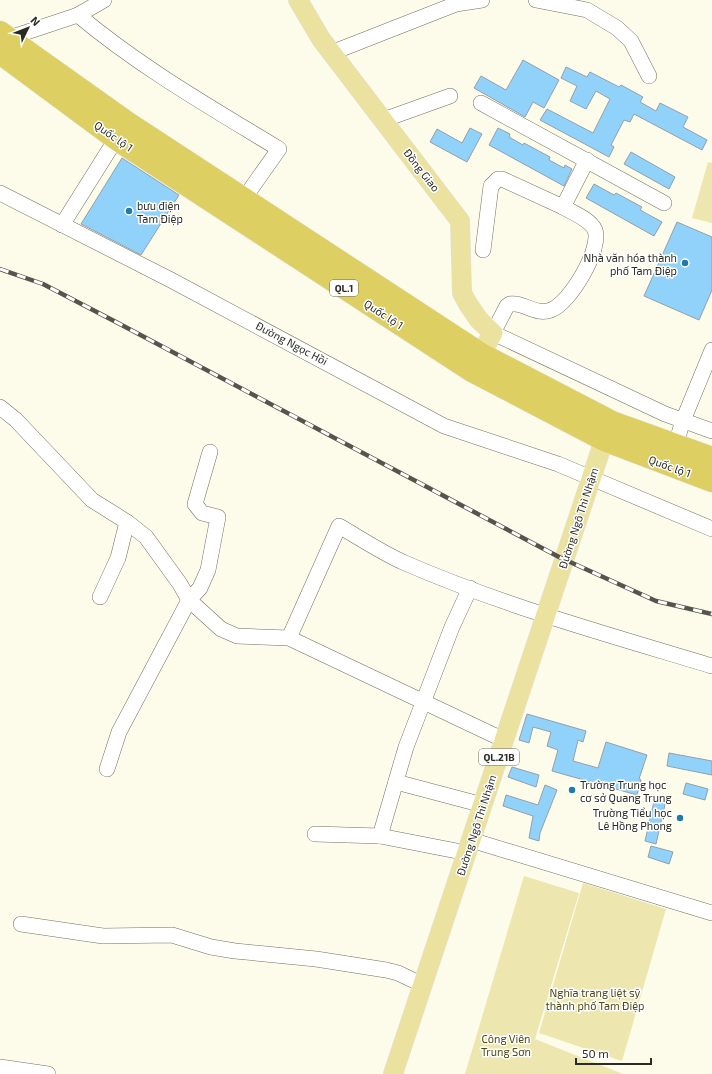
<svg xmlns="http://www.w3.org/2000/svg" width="712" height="1074" font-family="'Exo 2',sans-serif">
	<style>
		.green { fill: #ede6ae }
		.building { fill: #91d2fa; stroke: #92a0aa }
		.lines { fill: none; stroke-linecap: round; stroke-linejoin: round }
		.minor-casing { stroke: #727062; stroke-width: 16 }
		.major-casing { stroke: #e1e1e0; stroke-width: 20 }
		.highway-casing { stroke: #e1e1e0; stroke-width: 23 }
		.minor { stroke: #fff; stroke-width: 15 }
		.major { stroke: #ebe2a0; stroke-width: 19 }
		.highway { stroke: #ddcf61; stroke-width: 22 }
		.rail-casing { stroke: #55554d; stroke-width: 4.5 }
		.rail { stroke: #fff; stroke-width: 3; stroke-dasharray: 9; stroke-linecap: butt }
		.poi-dot { fill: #217ba9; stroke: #fff; stroke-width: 1.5 }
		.labels { text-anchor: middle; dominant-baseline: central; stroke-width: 3; stroke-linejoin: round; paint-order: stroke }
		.shield { fill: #fff; stroke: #6b6b66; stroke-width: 1 }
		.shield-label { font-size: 10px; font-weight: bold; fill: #2b2b25 }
		.street-label { font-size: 11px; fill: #2b2b25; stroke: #fff }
		.poi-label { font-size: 11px; fill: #2b2b25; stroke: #fff; text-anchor: start }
		.park-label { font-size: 11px; fill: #4f4815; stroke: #fff }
	</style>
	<rect width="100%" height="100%" fill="#fdfbea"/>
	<g class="green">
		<polygon points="708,162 712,163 712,223 692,218"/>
		<polygon points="524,876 579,893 535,1039 623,1074 465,1074"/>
		<polygon points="583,883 666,909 622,1061 539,1033"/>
	</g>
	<g class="building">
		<polygon points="523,60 559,80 544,108 533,102 525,117 474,88 481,76 506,90"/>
		<polygon points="566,67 587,77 590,72 619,87 621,85 643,97 640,102 656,111 660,103 688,117 683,127 707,140 702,150 634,114 630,122 624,120 611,145 614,147 609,157 540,120 547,109 593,133 610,99 596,91 586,109 570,101 577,86 561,78"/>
		<polygon points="470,128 482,134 467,162 430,142 437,129 462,143"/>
		<polygon points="498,128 510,134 509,137 523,145 524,143 550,157 549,160 564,168 565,165 572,169 564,186 489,145"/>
		<polygon points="631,152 675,177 669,189 624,164"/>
		<polygon points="122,158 179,195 141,255 81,224"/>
		<polygon points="594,184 614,195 616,193 642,207 640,210 662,222 654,236 586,198"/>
		<polygon points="677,222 712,237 712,290 699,320 644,296"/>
		<polygon points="527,714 586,731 583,742 578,740 573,761 598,768 606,742 647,755 639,779 641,780 637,795 552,771 558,750 547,746 551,732 533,727 529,743 519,740"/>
		<polygon points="669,753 712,761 712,775 667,766"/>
		<polygon points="512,767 539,775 536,787 508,777"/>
		<polygon points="686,783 708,789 705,800 683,794"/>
		<polygon points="545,785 557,790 540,833 539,841 529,838 533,816 503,806 506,795 538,805"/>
		<polygon points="655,797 666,800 656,844 645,841"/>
		<polygon points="651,846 673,852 669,864 648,857"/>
	</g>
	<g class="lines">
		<defs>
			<g id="minor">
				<polyline points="536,0 587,10 617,28 631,41 649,76"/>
				<path d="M78,15C140,67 210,107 279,149L243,200"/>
				<polyline points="9,38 78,15 104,0"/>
				<polyline points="331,53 456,4 482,0"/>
				<polyline points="481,103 664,203"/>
				<polyline points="383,120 450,96"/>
				<polyline points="0,193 171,280 444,426 558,464 712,529"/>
				<path d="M563,207C573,213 590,219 595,230C602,249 570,303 551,310C536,316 524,302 510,304L507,306L493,333L665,414L712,431"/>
				<polyline points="62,225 116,139"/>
				<polyline points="483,250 491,186 498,179 502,179 563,207 587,160"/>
				<polyline points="0,407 16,420 92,500 127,522 146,537 180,584 189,600 221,629 237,636 289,638 504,740"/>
				<polyline points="676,445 682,423 712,350"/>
				<polyline points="100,597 118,558 127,522"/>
				<path d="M289,638L339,526C360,538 382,553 405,563C504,606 609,635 712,666"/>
				<polyline points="107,769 119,732 179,619 189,600 200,588 208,570 218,517 202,513 195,504 210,452"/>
				<polyline points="396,782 483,805"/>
				<polyline points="315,834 380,836 467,853"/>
				<polyline points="380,836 406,747 452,627 470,588"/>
				<polyline points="471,840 712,913"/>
				<polyline points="21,924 103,936 172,935 211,947 235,951 316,959 386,970 398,973 423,985"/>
				<polyline points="0,1067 48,1074"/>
			</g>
			<g id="major">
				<polyline points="298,0 321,39 460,221 462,293 468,304 479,320 493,333 481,354"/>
				<polyline points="393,1074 604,440"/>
			</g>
			<g id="highway">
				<polyline points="0,32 128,123 481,354 612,422 712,458"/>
				<polyline points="0,53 116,139 472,371 604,440 712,481"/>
			</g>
		</defs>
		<use href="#minor" class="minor-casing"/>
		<use href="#major" class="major-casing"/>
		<use href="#highway" class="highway-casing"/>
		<use href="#minor" class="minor"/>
		<use href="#major" class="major"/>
		<use href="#highway" class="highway"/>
		<defs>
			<polyline id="rail" points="0,269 43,284 116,322 559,557 656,601 712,614"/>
		</defs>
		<use href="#rail" class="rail-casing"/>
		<use href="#rail" class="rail"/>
	</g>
	<g class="poi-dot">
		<circle cx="129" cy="211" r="4"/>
		<circle cx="685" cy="263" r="4"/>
		<circle cx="572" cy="790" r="4"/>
		<circle cx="680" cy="818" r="4"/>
	</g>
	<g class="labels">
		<g class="shield">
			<rect x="330" y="280" width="28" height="16" rx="3"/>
			<rect x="479" y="749" width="40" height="16" rx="3"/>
		</g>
		<g class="shield-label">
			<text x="344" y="288">QL.1</text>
			<text x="499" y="757">QL.21B</text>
		</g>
		<g class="street-label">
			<text transform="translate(114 136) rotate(35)">Quốc lộ 1</text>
			<text transform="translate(422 170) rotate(52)">Đồng Giao</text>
			<text transform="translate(384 314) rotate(33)">Quốc lộ 1</text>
			<text transform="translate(292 343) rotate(28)">Đường Ngọc Hồi</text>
			<text transform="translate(670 466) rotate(20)">Quốc lộ 1</text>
			<text transform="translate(578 518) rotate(-72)">Đường Ngô Thì Nhậm</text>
			<text transform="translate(476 825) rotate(-72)">Đường Ngô Thì Nhậm</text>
		</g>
		<g class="poi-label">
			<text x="137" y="205">bưu điện<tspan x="137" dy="13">Tam Điệp</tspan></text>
			<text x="677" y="257" text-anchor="end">Nhà văn hóa thành<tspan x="677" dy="13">phố Tam Điệp</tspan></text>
			<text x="580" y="784">Trường Trung học<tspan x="580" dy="13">cơ sở Quang Trung</tspan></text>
			<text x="672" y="812" text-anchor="end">Trường Tiểu học<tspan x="672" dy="13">Lê Hồng Phong</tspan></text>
		</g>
		<g class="park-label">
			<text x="595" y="992">Nghĩa trang liệt sỹ<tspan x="595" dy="13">thành phố Tam Điệp</tspan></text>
			<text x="506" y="1038">Công Viên<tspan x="506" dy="13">Trung Sơn</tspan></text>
		</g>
	</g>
	<g transform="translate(28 28) rotate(47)" stroke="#ffffff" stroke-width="3" paint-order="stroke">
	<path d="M0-3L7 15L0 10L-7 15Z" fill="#2b2b25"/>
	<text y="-6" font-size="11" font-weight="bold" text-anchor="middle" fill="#2b2b25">N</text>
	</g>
	<path d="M576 1058v6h75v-6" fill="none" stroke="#2b2b25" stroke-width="2"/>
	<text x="582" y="1058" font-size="12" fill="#2b2b25" stroke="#ffffff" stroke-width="3" paint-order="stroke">50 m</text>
</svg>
